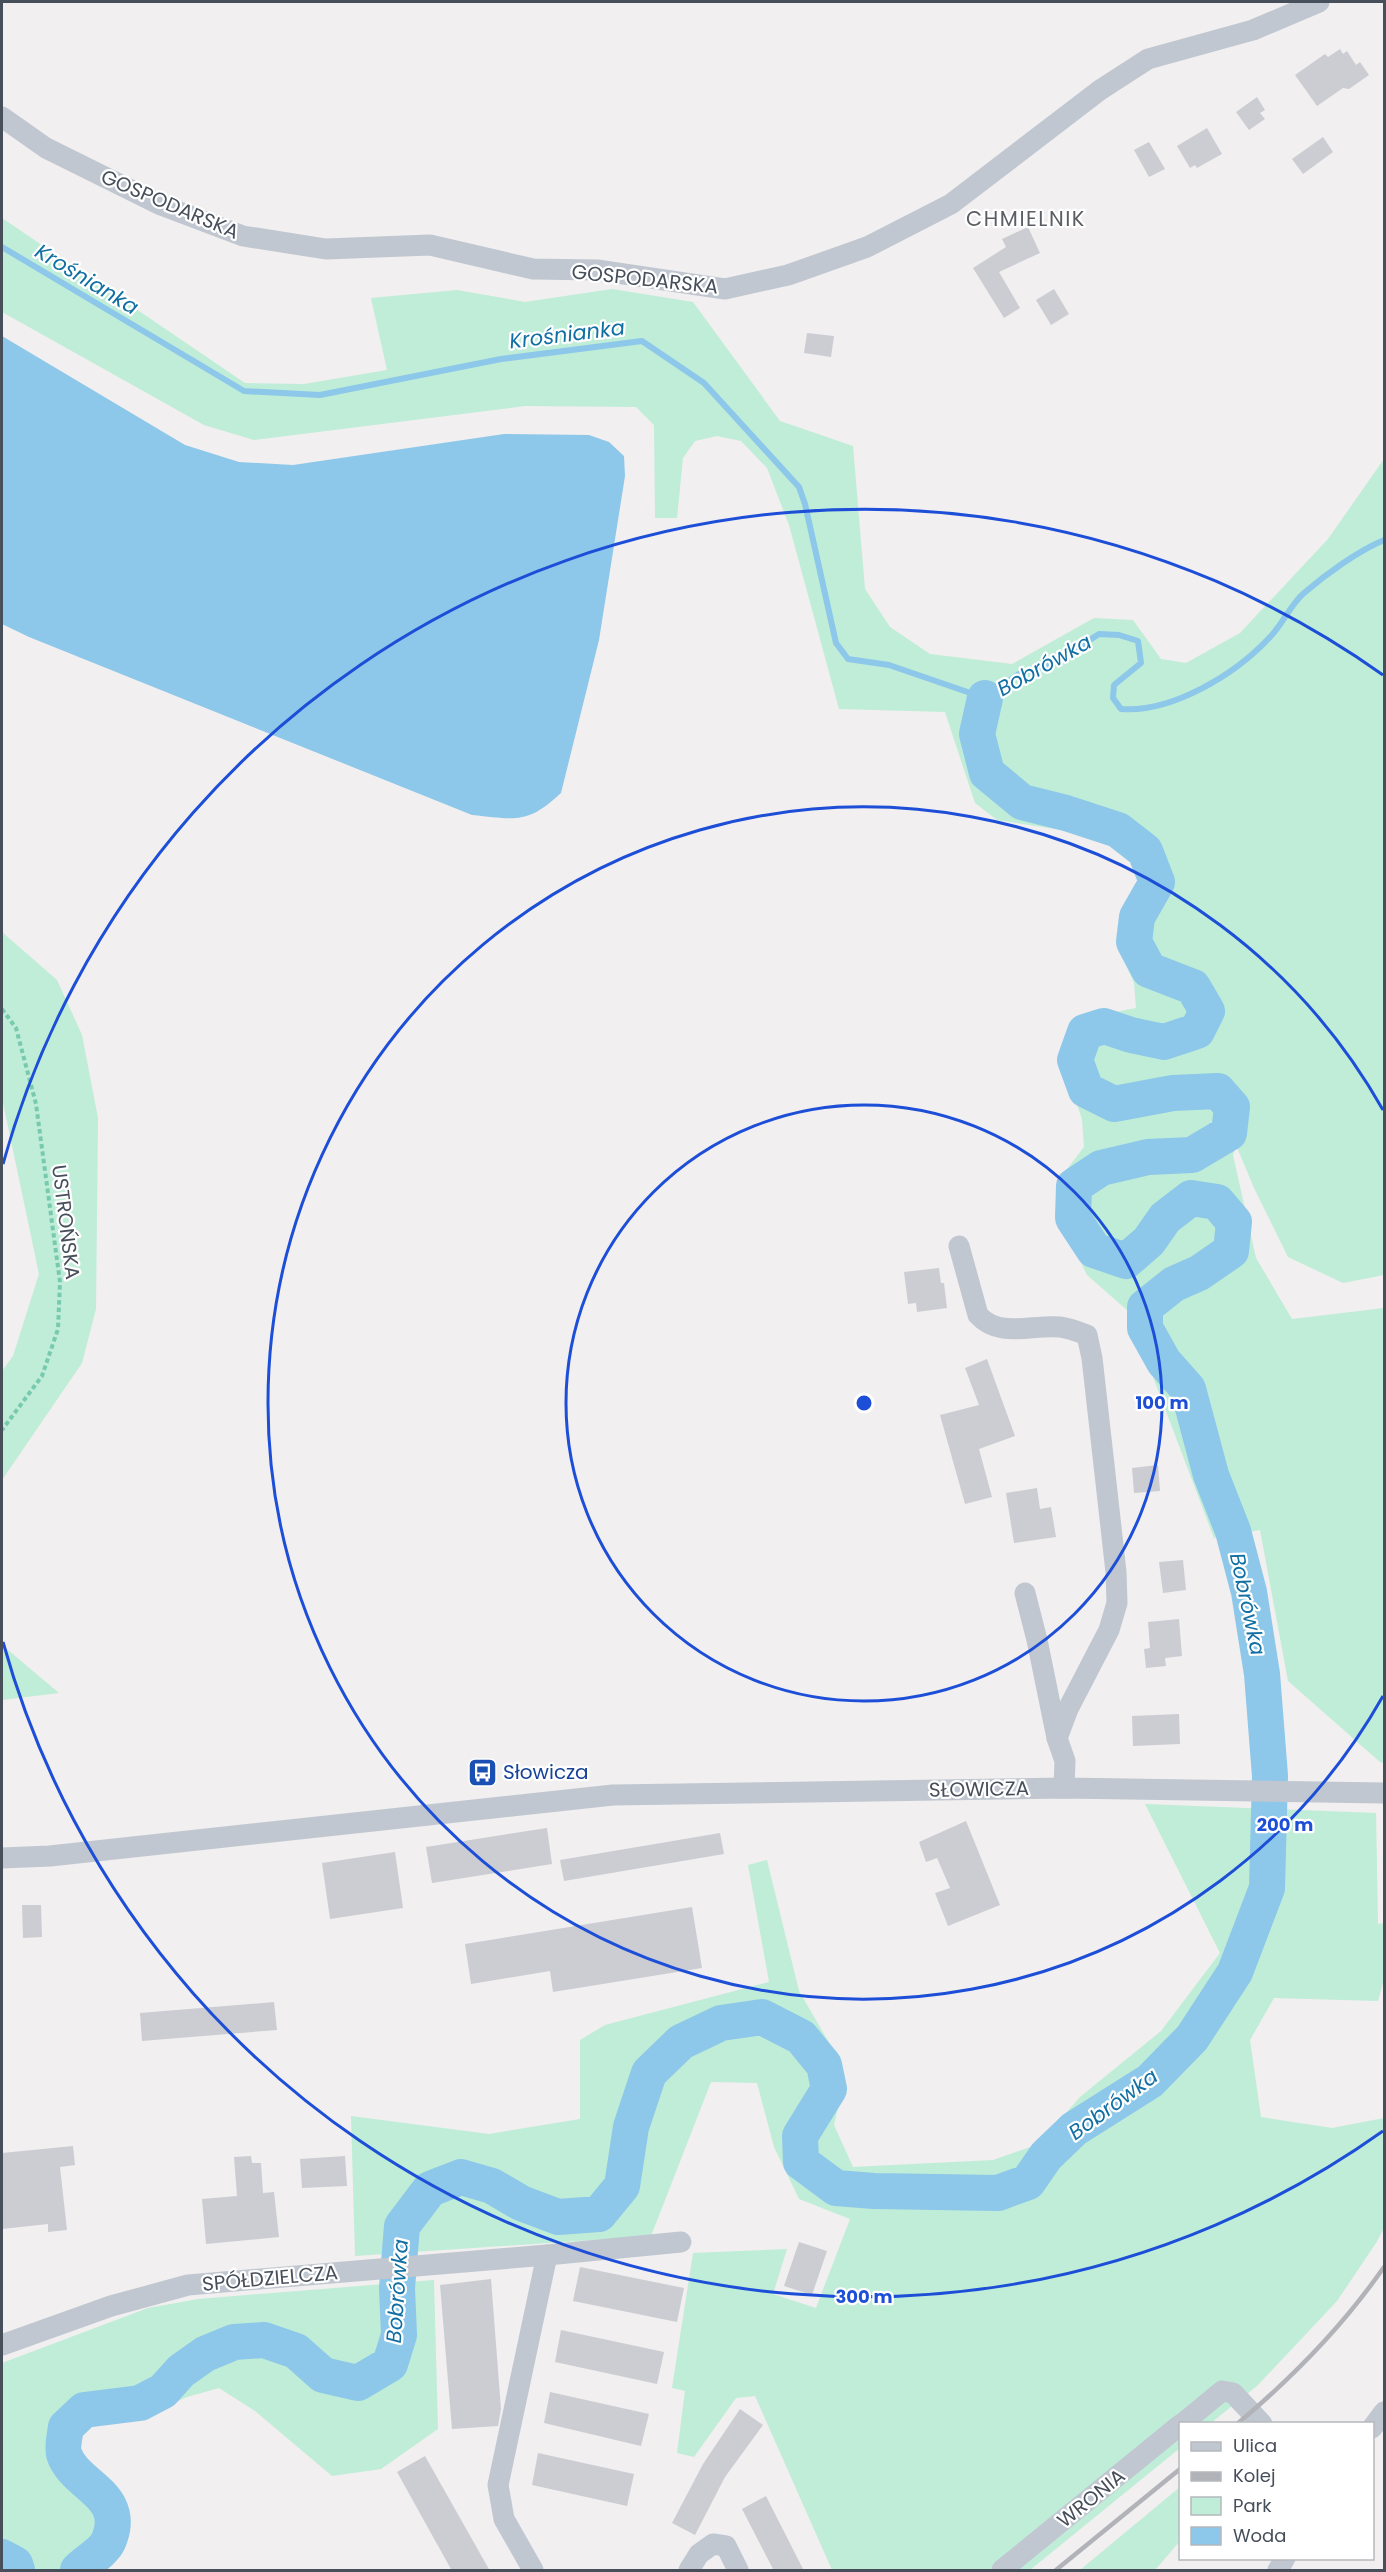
<svg xmlns="http://www.w3.org/2000/svg" width="1386" height="2572" font-family="Poppins,sans-serif">
	<style>
		.green { fill: #bfedd8 }
		.water { fill: #8dc7e9 }
		.lines { fill: none; stroke-linecap: round; stroke-linejoin: round }
		.stream { stroke: #8dc7e9; stroke-width: 6 }
		.river { stroke: #8dc7e9; stroke-width: 36 }
		.building { fill: #cccdd3 }
		.path { stroke: #78caae; stroke-width: 4; stroke-dasharray: 4.5 3; stroke-linecap: butt }
		.minor { stroke: #c0c7d0; stroke-width: 21 }
		.rail { stroke: #b1b3b9; stroke-width: 4.5 }
		.ring { fill: none; stroke: #1d4ed8; stroke-width: 3 }
		.labels { text-anchor: middle; dominant-baseline: central; stroke-width: 4.5; stroke-linejoin: round; paint-order: stroke }
		.street-label { font-size: 20px; fill: #474f5b; stroke: #fff }
		.transit-label { font-size: 20px; fill: #164399; stroke: #fff; text-anchor: start }
		.neighbourhood-label { font-size: 21px; letter-spacing: 1.5px; fill: #5b5e63; stroke: #fff }
		.water-label { font-size: 21px; font-style: italic; fill: #116fa4; stroke: #fff }
		.centre { fill: #1d4ed8; stroke: #fff; stroke-width: 3 }
		.ring-label { font-size: 18px; text-anchor: middle; font-weight: bold; fill: #1d4ed8; stroke: #fff; stroke-width: 4.5; stroke-linejoin: round; paint-order: stroke }
	</style>
	<rect width="100%" height="100%" fill="#f1efef"/>
	<g class="green">
		<polygon points="2,218 245,383 304,384 387,370 371,298 457,290 525,302 612,289 693,302 780,421 853,446 865,589 890,627 930,654 1012,664 1094,618 1133,620 1161,659 1186,663 1240,633 1328,539 1384,459 1384,1275 1343,1283 1288,1257 1254,1188 1236,1145 1233,1155 1256,1258 1292,1319 1384,1308 1384,1763 1380,1762 1288,1681 1260,1530 1214,1538 1128,1311 1087,1275 1057,1214 1057,1182 1084,1147 1082,1119 1059,1053 1070,1031 1090,1017 1136,1008 1134,983 1123,958 1123,928 1145,882 1135,858 1115,838 997,820 975,803 945,712 839,709 789,525 767,468 741,441 717,436 695,441 683,458 677,518 655,518 654,425 636,407 525,406 254,440 204,425 2,312"/>
		<polygon points="2,932 57,980 82,1035 98,1118 96,1309 82,1363 2,1480 2,1371 13,1356 39,1274 2,1098"/>
		<polygon points="2,1645 59,1693 2,1700"/>
		<polygon points="1145,1804 1376,1813 1378,1924 1384,1923 1384,1979 1378,2001 1274,1998 1250,2040 1261,2117 1332,2128 1384,2118 1384,2228 1376,2243 1337,2301 1258,2385 1211,2423 1180,2424 1180,2448 1030,2570 832,2570 755,2396 736,2398 694,2457 677,2453 685,2391 672,2388 693,2253 787,2249 773,2294 816,2308 850,2219 799,2199 774,2147 757,2083 711,2082 651,2236 355,2256 351,2116 489,2134 580,2119 580,2040 605,2025 769,1982 748,1865 767,1860 799,1991 838,2058 842,2089 834,2125 853,2167 993,2160 1039,2144 1080,2097 1161,2031 1220,1953"/>
		<polygon points="434,2280 438,2429 381,2469 332,2476 255,2411 219,2388 187,2397 140,2418 85,2426 74,2438 80,2461 100,2479 123,2522 122,2543 99,2570 2,2570 2,2363 148,2308 198,2299"/>
		<polygon points="1180,2487 1180,2541 1155,2570 1080,2570"/>
	</g>
	<path class="water" d="M2,336L185,445L239,462L293,465L504,434L589,435L609,442L624,456L625,476L599,640L561,793C527,825 515,819 472,815L29,637L2,624Z"/>
	<g class="lines">
		<path class="stream" d="M2,247L244,391L320,395L501,359L642,341L704,383L799,487L805,504L836,643L848,659L889,665L985,698L1019,674L1054,663L1099,634L1119,635L1138,641L1141,663L1114,685L1113,698L1121,709C1172,713 1236,674 1270,637C1283,624 1290,605 1304,593C1326,574 1358,551 1384,540"/>
		<g class="river">
			<polyline points="2,2557 15,2564 17,2570"/>
			<path d="M78,2570C86,2562 103,2552 108,2542C129,2494 75,2487 64,2454C62,2447 65,2434 66,2427L84,2410L140,2403L163,2391L181,2371L205,2354L234,2342L264,2340L296,2351L323,2375L358,2383L390,2364L399,2335L397,2288L402,2226L430,2189L461,2177L492,2186L521,2203L558,2217L599,2214L622,2186L631,2127L649,2073L681,2042L721,2023L762,2017L801,2037L824,2065L829,2089L800,2136L801,2162L836,2188L874,2191L998,2193L1028,2182L1046,2156L1074,2129L1150,2081L1192,2038L1235,1972L1267,1888L1270,1776L1262,1674L1249,1592L1233,1531L1211,1475L1188,1389L1164,1362L1145,1328V1307L1174,1284L1199,1273L1231,1251L1234,1222L1217,1202L1191,1198L1165,1218L1149,1241L1126,1261L1094,1250L1073,1218L1074,1186L1101,1168L1148,1157L1192,1155L1229,1133L1232,1107L1218,1091L1173,1093L1114,1104L1086,1090L1075,1060L1085,1032L1104,1026L1131,1035L1164,1042L1197,1031L1207,1011L1193,987L1149,970L1134,942L1137,917L1157,882L1145,851L1118,830L1066,813L1022,802L987,773L977,734L985,698"/>
		</g>
	</g>
	<g class="building">
		<polygon points="1340,49 1343,54 1347,51 1356,65 1360,62 1369,75 1349,89 1343,88 1317,106 1295,75 1325,54 1328,57"/>
		<polygon points="1257,97 1265,110 1260,113 1265,119 1249,130 1236,112"/>
		<polygon points="1207,128 1222,154 1197,168 1195,165 1190,168 1177,146"/>
		<polygon points="1323,137 1333,152 1303,174 1292,159"/>
		<polygon points="1149,142 1165,169 1149,177 1134,150"/>
		<polygon points="1028,227 1040,253 999,272 1020,308 1004,318 973,268 1006,247 1002,239"/>
		<polygon points="1054,289 1069,314 1051,325 1036,300"/>
		<polygon points="807,333 834,336 831,357 804,353"/>
		<polygon points="939,1268 941,1283 944,1283 947,1308 917,1312 916,1303 908,1304 904,1272"/>
		<polygon points="987,1359 1015,1436 979,1449 992,1497 965,1504 940,1415 979,1405 965,1368"/>
		<polygon points="1158,1465 1160,1491 1134,1493 1132,1468"/>
		<polygon points="1037,1488 1040,1509 1051,1507 1056,1537 1014,1543 1006,1493"/>
		<polygon points="1183,1560 1186,1590 1163,1593 1159,1562"/>
		<polygon points="1179,1619 1182,1656 1165,1658 1166,1666 1146,1668 1144,1649 1150,1648 1148,1622"/>
		<polygon points="1179,1714 1180,1744 1133,1746 1132,1716"/>
		<polygon points="966,1821 1000,1905 948,1926 935,1893 950,1888 937,1858 926,1862 919,1842"/>
		<polygon points="547,1828 552,1864 432,1883 426,1847"/>
		<polygon points="720,1833 724,1854 564,1881 560,1860"/>
		<polygon points="395,1852 403,1908 330,1919 322,1863"/>
		<polygon points="22,1905 41,1905 42,1937 23,1938"/>
		<polygon points="692,1907 702,1968 553,1992 550,1971 471,1984 465,1944"/>
		<polygon points="274,2002 277,2030 142,2041 140,2013"/>
		<polygon points="73,2146 75,2165 60,2167 67,2230 48,2232 48,2224 2,2229 2,2153"/>
		<polygon points="251,2156 252,2163 261,2163 263,2193 274,2192 279,2237 206,2244 202,2199 237,2196 234,2157"/>
		<polygon points="345,2156 347,2186 302,2188 300,2159"/>
		<polygon points="799,2242 827,2251 812,2295 784,2286"/>
		<polygon points="580,2267 684,2288 677,2322 573,2301"/>
		<polygon points="491,2279 501,2409 498,2426 452,2429 440,2285"/>
		<polygon points="561,2330 664,2352 657,2384 555,2362"/>
		<polygon points="550,2392 649,2414 641,2446 544,2423"/>
		<polygon points="740,2409 763,2425 725,2477 695,2535 672,2523 703,2464"/>
		<polygon points="538,2453 634,2474 627,2506 532,2485"/>
		<polygon points="425,2456 490,2571 452,2571 397,2472"/>
		<polygon points="766,2496 804,2571 774,2571 742,2509"/>
	</g>
	<g class="lines">
		<polyline class="path" points="2,1009 16,1028 36,1104 60,1282 58,1329 42,1376 2,1430"/>
		<g class="minor">
			<polyline points="2,117 46,148 161,205 243,236 326,249 430,245 533,269 597,270 725,289 788,275 867,247 951,204 1100,90 1148,59 1253,30 1319,2"/>
			<path d="M959,1246L978,1315C1000,1339 1032,1324 1060,1327C1069,1328 1079,1332 1087,1335L1092,1358L1116,1572L1117,1603L1109,1630L1068,1709L1057,1738"/>
			<polyline points="1025,1593 1037,1640 1057,1738 1065,1761 1064,1788"/>
			<polyline points="2,1858 50,1856 613,1795 1064,1788 1384,1793"/>
			<polyline points="2,2345 111,2306 188,2285 547,2255 681,2242"/>
			<polyline points="1182,2424 1222,2391 1233,2393 1262,2424"/>
			<polyline points="1372,2428 1384,2412"/>
			<polyline points="533,2570 504,2519 498,2485 547,2255"/>
			<polyline points="689,2570 699,2554 713,2544 726,2546 738,2570"/>
			<polyline points="1002,2570 1180,2425"/>
			<polyline points="1278,2570 1285,2558"/>
		</g>
		<g class="rail">
			<path d="M1237,2424C1292,2378 1343,2326 1384,2267"/>
			<polyline points="1056,2570 1180,2469"/>
		</g>
	</g>
	<g class="ring">
		<circle cx="864" cy="1403" r="298"/>
		<path d="M1383 1696A596 596 0 1 1 1383 1110"/>
		<path d="M1383 2131A894 894 0 0 1 3 1642M3 1164A894 894 0 0 1 1383 675"/>
	</g>
	<defs>
		<symbol id="bus-square" viewBox="-11 -11 22 22"><rect x="-9" y="-9" width="18" height="18" rx="4" fill="#1a4fb4" stroke="#fff"/><path d="M-5-6H5V4H4V6H2V4H-2V6H-4V4H-5ZM-3.5-4V0h7V-4ZM-3.5 1.2v1.5H-2V1.2ZM2 1.2v1.5H3.5V1.2Z" fill="#fff"/></symbol>
	</defs>
	<g fill-rule="evenodd">
		<use href="#bus-square" x="466" y="1756" width="33" height="33"/>
	</g>
	<g class="labels">
		<g class="street-label">
			<text transform="translate(170 204) rotate(23)">GOSPODARSKA</text>
			<text transform="translate(645 279) rotate(6)">GOSPODARSKA</text>
			<text transform="translate(66 1222) rotate(83)">USTROŃSKA</text>
			<text transform="translate(979 1789) rotate(-1)">SŁOWICZA</text>
			<text transform="translate(270 2278) rotate(-5)">SPÓŁDZIELCZA</text>
			<text transform="translate(1091 2498) rotate(-39)">WRONIA</text>
		</g>
		<g class="transit-label">
			<text x="503" y="1772">Słowicza</text>
		</g>
		<g class="neighbourhood-label">
			<text x="1026" y="218">CHMIELNIK</text>
		</g>
		<g class="water-label">
			<text transform="translate(87 279) rotate(31)">Krośnianka</text>
			<text transform="translate(567 334) rotate(-7)">Krośnianka</text>
			<text transform="translate(1044 665) rotate(-29)">Bobrówka</text>
			<text transform="translate(1248 1604) rotate(78)">Bobrówka</text>
			<text transform="translate(1113 2104) rotate(-36)">Bobrówka</text>
			<text transform="translate(397 2291) rotate(-86)">Bobrówka</text>
		</g>
	</g>
	<circle cx="864" cy="1403" r="9" class="centre"/>
	<g class="ring-label">
		<text x="1162" y="1409">100 m</text>
		<text x="1285" y="1831">200 m</text>
		<text x="864" y="2303">300 m</text>
	</g>
	<rect width="1386" height="2572" fill="none" stroke="#474f5b" stroke-width="6"/>
	<rect x="1179" y="2422" width="195" height="138" fill="#ffffff" stroke="#b5b9bd" stroke-width="1.5"/>
	<rect x="1191" y="2442" width="30" height="9" fill="#c0c7d0" stroke="#b5b9bd" stroke-width="1.5"/>
	<text x="1233" y="2452" font-size="18" fill="#474f5b">Ulica</text>
	<rect x="1191" y="2472" width="30" height="9" fill="#b1b3b9" stroke="#b5b9bd" stroke-width="1.5"/>
	<text x="1233" y="2482" font-size="18" fill="#474f5b">Kolej</text>
	<rect x="1191" y="2497" width="30" height="18" fill="#bfedd8" stroke="#b5b9bd" stroke-width="1.5"/>
	<text x="1233" y="2512" font-size="18" fill="#474f5b">Park</text>
	<rect x="1191" y="2527" width="30" height="18" fill="#8dc7e9" stroke="#b5b9bd" stroke-width="1.5"/>
	<text x="1233" y="2542" font-size="18" fill="#474f5b">Woda</text>
</svg>
